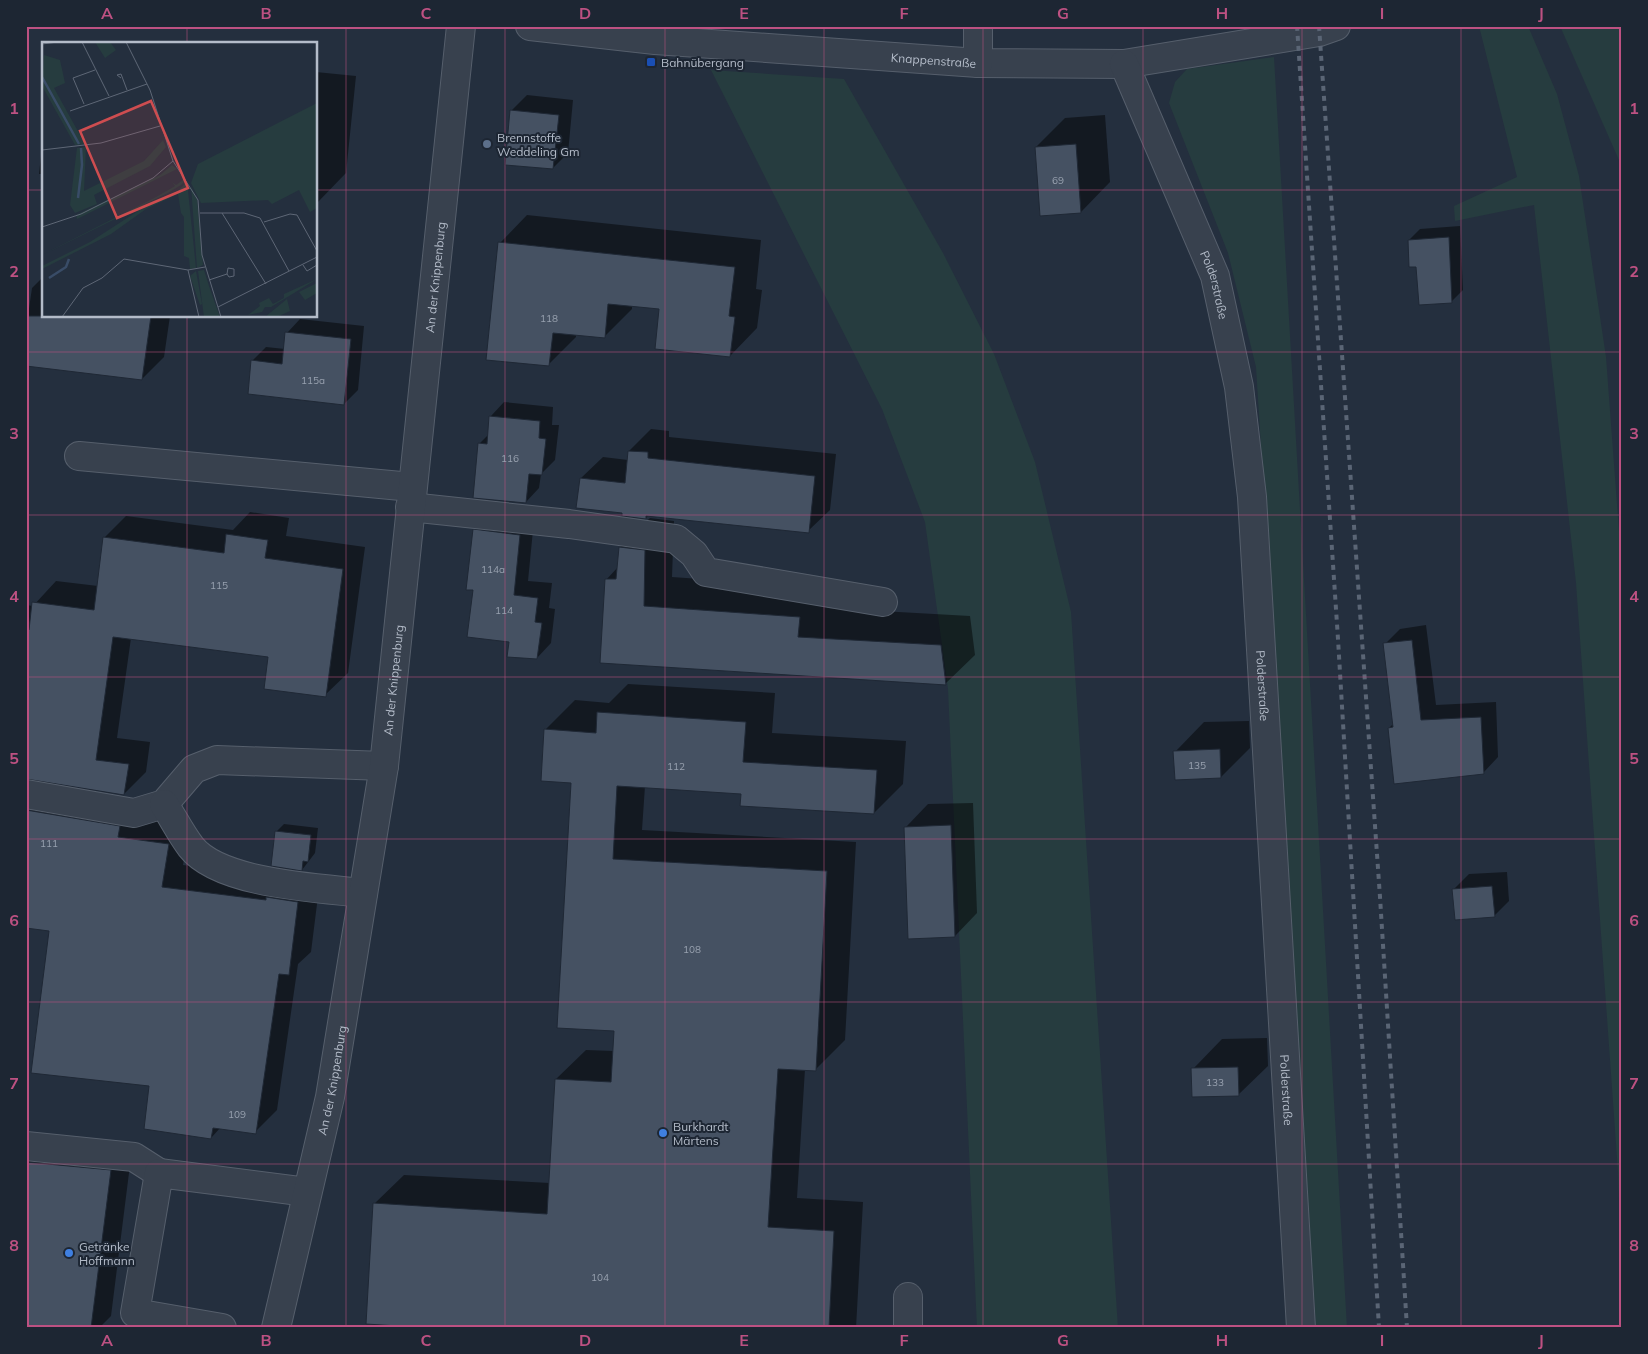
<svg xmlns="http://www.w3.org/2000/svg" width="1648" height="1354" font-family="Mulish,sans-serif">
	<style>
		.green { fill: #263c3f }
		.shadow { fill: #0007 }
		.building { fill: #455162; stroke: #1f2835 }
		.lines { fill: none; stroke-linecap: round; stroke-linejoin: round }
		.minor-casing { stroke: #565f6c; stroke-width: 30 }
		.minor { stroke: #38414e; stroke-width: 28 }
		.rail { stroke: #5a6575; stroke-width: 4; stroke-dasharray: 5 5; stroke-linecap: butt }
		.grid { fill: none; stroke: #bd5182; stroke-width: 1; stroke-opacity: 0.55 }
		.transit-dot { fill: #1a4fb4; stroke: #1d2633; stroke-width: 2 }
		.service-dot { fill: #5c6f8a; stroke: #1d2633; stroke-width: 2 }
		.shop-dot { fill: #3f7fe0; stroke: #1d2633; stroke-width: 2 }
		.labels { text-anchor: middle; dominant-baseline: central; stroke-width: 4; stroke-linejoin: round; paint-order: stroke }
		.number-label { font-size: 10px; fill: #98a1af }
		.street-label { font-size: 12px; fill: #b4bcc9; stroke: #1d2633 }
		.poi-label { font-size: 12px; fill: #b4bcc9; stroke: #1d2633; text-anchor: start }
		.inset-river { fill: none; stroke: #394c67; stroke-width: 2.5 }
		.inset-road { fill: none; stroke: #5e6776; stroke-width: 1 }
		.view { fill: #ce4d50; fill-opacity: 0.15; stroke: #ce4d50; stroke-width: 2.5 }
		.inset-edge { fill: none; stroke: #b4bcc9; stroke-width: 2.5 }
		.neatline { fill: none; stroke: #bd5182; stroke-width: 2 }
		.grid-label { font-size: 16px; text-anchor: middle; font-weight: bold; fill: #bd5182 }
	</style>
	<rect width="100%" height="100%" fill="#242f3e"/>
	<g class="green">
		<polygon points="1479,26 1528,26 1557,94 1579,176 1606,357 1622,571 1622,1288 1618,1172 1576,583 1534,205 1455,221 1454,206 1517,177"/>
		<polygon points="1560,26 1622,26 1622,167"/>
		<polygon points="1274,57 1347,1328 1316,1328 1256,367 1228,253 1169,103 1175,82 1187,69"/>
		<polygon points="711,70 844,79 943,253 994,354 1035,462 1071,612 1118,1328 977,1328 948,689 925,522 882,409"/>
	</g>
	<g class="shadow">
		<polygon points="316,72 356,76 346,173 317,203"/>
		<polygon points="527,95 573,100 568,153 553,168 512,110"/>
		<polygon points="1105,115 1110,182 1081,212 1036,147 1065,118"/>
		<polygon points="44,128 44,174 39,174"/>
		<polygon points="527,215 761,240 756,289 762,290 757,328 730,356 660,308 632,305 632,309 604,337 576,334 576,337 548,365 500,243"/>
		<polygon points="1460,226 1463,290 1452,301 1417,266 1409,240 1420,229"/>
		<polygon points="44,276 44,316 170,316 164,357 142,379 26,329 32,288"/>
		<polygon points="300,319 364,326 358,390 344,404 252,361 266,347 285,349 287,333"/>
		<polygon points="504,402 553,407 552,425 559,425 555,460 541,474 539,488 526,502 479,444 489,434 491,416"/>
		<polygon points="651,429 669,431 669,437 836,454 830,510 808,531 649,515 646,518 624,512 581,478 603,457 628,460 629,451"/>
		<polygon points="250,512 289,518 286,536 365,547 348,673 325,695 270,656 131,638 117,738 150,742 146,772 124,794 34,778 38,784 190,822 183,865 287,878 320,880 311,952 298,964 277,1110 255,1132 221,1127 211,1138 151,1085 50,930 26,927 26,605 33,606 56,581 98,586 104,538 126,516 233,530"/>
		<polygon points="488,515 534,520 528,581 552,583 549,608 555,609 551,643 537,658 510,641 474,589 474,530"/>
		<polygon points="650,518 674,521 672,577 829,588 827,608 970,616 975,655 945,684 601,662 606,580 618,567 620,547"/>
		<polygon points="1426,625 1436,705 1496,702 1498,757 1483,773 1389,728 1394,723 1385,644 1400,629"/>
		<polygon points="628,684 775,693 772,733 906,741 903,784 874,813 742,793 645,786 642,830 856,842 845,1040 816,1069 805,1069 797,1198 863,1202 856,1328 422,1328 374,1204 404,1175 550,1183 556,1079 586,1050 614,1051 615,1030 572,782 545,730 575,700 609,703"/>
		<polygon points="1249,721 1250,748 1221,777 1175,752 1204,722"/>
		<polygon points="973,803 977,913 955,936 906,827 928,804"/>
		<polygon points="284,824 318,828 315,853 302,870 277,831"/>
		<polygon points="1507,872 1509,901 1494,916 1454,889 1469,874"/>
		<polygon points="1267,1038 1268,1066 1238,1095 1193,1069 1222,1039"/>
		<polygon points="26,1132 36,1133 47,1140 132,1149 111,1316 99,1328 26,1328"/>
	</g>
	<g class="building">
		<polygon points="510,110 559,115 553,169 505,165"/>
		<polygon points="1076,144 1081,213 1040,216 1035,147"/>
		<polygon points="1449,237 1452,303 1419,305 1416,267 1409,267 1408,240"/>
		<polygon points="498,242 735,267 729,316 735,317 730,357 655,349 659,309 608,304 605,338 553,333 549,366 486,360"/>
		<polygon points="26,316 151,316 142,380 26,366"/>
		<polygon points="285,332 351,339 344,405 248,394 251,360 282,364"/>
		<polygon points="489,416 540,421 539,438 546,439 542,475 529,474 526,503 473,498 478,443 487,444"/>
		<polygon points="628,451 648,452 648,458 815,476 809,533 646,516 646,519 622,516 622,513 576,508 580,478 625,483"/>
		<polygon points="473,529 520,535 514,595 538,598 535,622 542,623 537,659 507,657 509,642 467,637 473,590 466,590"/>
		<polygon points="226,534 268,540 265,558 343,569 326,697 264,689 268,657 113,637 96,760 129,764 124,795 26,779 26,630 29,630 32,602 94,610 103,537 224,553"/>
		<polygon points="619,547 645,550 644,606 800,617 798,637 941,645 946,685 600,663 605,579 616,579"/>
		<polygon points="1412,640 1421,720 1481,717 1484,774 1394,784 1388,728 1393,727 1383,643"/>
		<polygon points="597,712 746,722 743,762 877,770 874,814 740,806 741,794 617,786 613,859 827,871 816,1071 778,1069 768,1227 834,1231 829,1328 430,1328 366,1324 373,1203 547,1214 555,1079 611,1082 614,1031 557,1028 571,783 541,781 544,729 596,733"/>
		<polygon points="1220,749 1221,778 1175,780 1173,751"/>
		<polygon points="26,810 120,826 118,837 169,844 162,887 266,900 266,897 298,902 289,975 279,974 256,1134 213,1128 211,1139 144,1129 149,1086 31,1073 49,931 26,928"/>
		<polygon points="951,825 955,937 908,939 904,827"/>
		<polygon points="275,831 311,835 308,862 303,861 302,871 271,866"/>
		<polygon points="1492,886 1495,917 1455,920 1452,889"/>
		<polygon points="1238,1067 1239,1096 1192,1097 1191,1068"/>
		<polygon points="26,1162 111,1170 91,1328 26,1328"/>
	</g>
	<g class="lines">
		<defs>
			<g id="minor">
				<path id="s1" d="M530,26L655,40L978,63L1124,64L1319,32L1336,26"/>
				<polyline points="978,26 978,63"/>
				<path id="s2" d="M1124,64L1215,276L1239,387L1252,497L1301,1328"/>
				<polyline points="79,456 412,487"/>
				<polyline points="410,507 569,524 676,539 694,554 706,572 883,602"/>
				<polyline points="26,794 134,813 164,804 194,769 217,760 384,766"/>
				<path d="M164,804C173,818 181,834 191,847C220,884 319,888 363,893"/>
				<polyline points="26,1146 134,1157 159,1173"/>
				<polyline points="222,1328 135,1313 159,1173 307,1192"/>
				<path id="s3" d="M276,1328L330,1097L384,766L461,26"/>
				<polyline points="908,1328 908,1297"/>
			</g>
		</defs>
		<use href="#minor" class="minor-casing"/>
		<use href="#minor" class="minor"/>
		<g class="rail">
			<polyline points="1297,26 1338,639 1379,1328"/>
			<polyline points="1319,26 1380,897 1407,1328"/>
		</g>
	</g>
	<path class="grid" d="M187,26V44M346,26V1328M505,26V1328M665,26V1328M824,26V1328M983,26V1328M1143,26V1328M1302,26V1328M1461,26V1328M26,190H44M316,190H1622M187,316V1328M26,352H1622M26,515H1622M26,677H1622M26,839H1622M26,1002H1622M26,1164H1622"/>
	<rect class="transit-dot" x="646" y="57" width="10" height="10" rx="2.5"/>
	<circle class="service-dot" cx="487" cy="144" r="5"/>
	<g class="shop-dot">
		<circle cx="663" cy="1133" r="5"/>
		<circle cx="69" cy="1253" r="5"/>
	</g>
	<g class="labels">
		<g class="number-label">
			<text x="1058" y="180">69</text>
			<text x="549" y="318">118</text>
			<text x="313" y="380">115a</text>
			<text x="510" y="458">116</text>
			<text x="493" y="569">114a</text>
			<text x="219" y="585">115</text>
			<text x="504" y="610">114</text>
			<text x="1197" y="765">135</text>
			<text x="676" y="766">112</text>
			<text x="49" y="843">111</text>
			<text x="692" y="949">108</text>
			<text x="1215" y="1082">133</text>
			<text x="237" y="1114">109</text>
			<text x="600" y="1277">104</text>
		</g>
		<g class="street-label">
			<text stroke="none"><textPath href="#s1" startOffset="405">Knappenstraße</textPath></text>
			<text stroke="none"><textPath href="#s3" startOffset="1064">An der Knippenburg</textPath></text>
			<text stroke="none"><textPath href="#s2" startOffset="239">Polderstraße</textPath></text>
			<text stroke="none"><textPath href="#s3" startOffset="659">An der Knippenburg</textPath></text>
			<text stroke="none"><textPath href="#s2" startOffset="644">Polderstraße</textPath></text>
			<text stroke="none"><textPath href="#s3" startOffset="254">An der Knippenburg</textPath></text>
			<text stroke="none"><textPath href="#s2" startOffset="1049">Polderstraße</textPath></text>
		</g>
		<g class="poi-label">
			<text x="661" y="62">Bahnübergang</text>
			<text x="497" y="137">Brennstoffe<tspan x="497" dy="14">Weddeling Gm</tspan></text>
			<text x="673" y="1126">Burkhardt<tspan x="673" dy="14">Märtens</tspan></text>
			<text x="79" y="1246">Getränke<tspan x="79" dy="14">Hoffmann</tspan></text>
		</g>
	</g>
	<g transform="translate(42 42)">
		<rect width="275" height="275" fill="#242f3e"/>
		<path d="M53,0H68L74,8L63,16ZM2,13L18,18L23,41L12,46L43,102L33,103L0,44ZM275,61V166L268,170L257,148L230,162L226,158L159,161L149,141L156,122ZM121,98L124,105L108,124L52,153L55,162L33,171L28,163L35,106L44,105L42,149L102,119ZM130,123L135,127L35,177L34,173L118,133ZM142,137L144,138L139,143L126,151L0,213L114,155L133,144L130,140L134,143ZM145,139L154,226L148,227L147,216L142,214V175L139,171L136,152L104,167L69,192L0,227V224L48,200L96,169L136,149ZM149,144L155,157L161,223L155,226ZM162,228L167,244L178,275H162L156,229ZM154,229L160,262L158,263L148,234ZM275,237L229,265H223L220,270L206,273L218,264L217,261L227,256L231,262L242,256V252ZM275,241V251L263,258L257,250ZM245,257L248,269L235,275H223Z" fill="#263c3f"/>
		<path class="inset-river" d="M0,35L37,102M36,156L40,123L39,106M7,236L24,225L27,217"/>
		<path class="inset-road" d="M40,0L67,54M84,0L108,48L131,119L156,158L160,213L179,275M0,2L16,0M79,36L75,33L79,32L85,48M42,62L31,36L53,28M28,69L105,42M0,108L59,101L118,84M158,171H202L218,176L247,229M180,171L224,242M222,180L248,172L255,173L275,209M0,185L39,172L111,136L131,119M261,223L265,229L275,223M146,228L157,275M167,238L185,232L186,226L192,227V234L187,235L185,232M176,265L275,215M20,275L41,246L60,236L82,217L146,228L163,225M21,275H84"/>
		<path class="view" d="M109,59L146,146L75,176L38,89Z"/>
		<rect width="275" height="275" class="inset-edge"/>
	</g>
	<rect width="1648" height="1354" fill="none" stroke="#1d2633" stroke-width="55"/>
	<rect x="28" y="28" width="1592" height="1298" class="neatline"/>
	<g class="grid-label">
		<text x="107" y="19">A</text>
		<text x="266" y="19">B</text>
		<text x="426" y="19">C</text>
		<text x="585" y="19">D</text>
		<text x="744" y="19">E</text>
		<text x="904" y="19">F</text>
		<text x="1063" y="19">G</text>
		<text x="1222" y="19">H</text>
		<text x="1382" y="19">I</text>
		<text x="1541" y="19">J</text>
		<text x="14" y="114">1</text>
		<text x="1634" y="114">1</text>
		<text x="14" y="277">2</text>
		<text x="1634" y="277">2</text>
		<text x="14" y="439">3</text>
		<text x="1634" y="439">3</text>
		<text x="14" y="602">4</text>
		<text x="1634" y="602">4</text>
		<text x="14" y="764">5</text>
		<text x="1634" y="764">5</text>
		<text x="14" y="926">6</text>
		<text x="1634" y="926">6</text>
		<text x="14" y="1089">7</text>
		<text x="1634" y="1089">7</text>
		<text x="14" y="1251">8</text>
		<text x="1634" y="1251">8</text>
		<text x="107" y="1346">A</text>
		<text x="266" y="1346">B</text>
		<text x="426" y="1346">C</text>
		<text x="585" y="1346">D</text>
		<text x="744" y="1346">E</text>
		<text x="904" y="1346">F</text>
		<text x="1063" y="1346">G</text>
		<text x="1222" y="1346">H</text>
		<text x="1382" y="1346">I</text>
		<text x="1541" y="1346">J</text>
	</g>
</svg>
